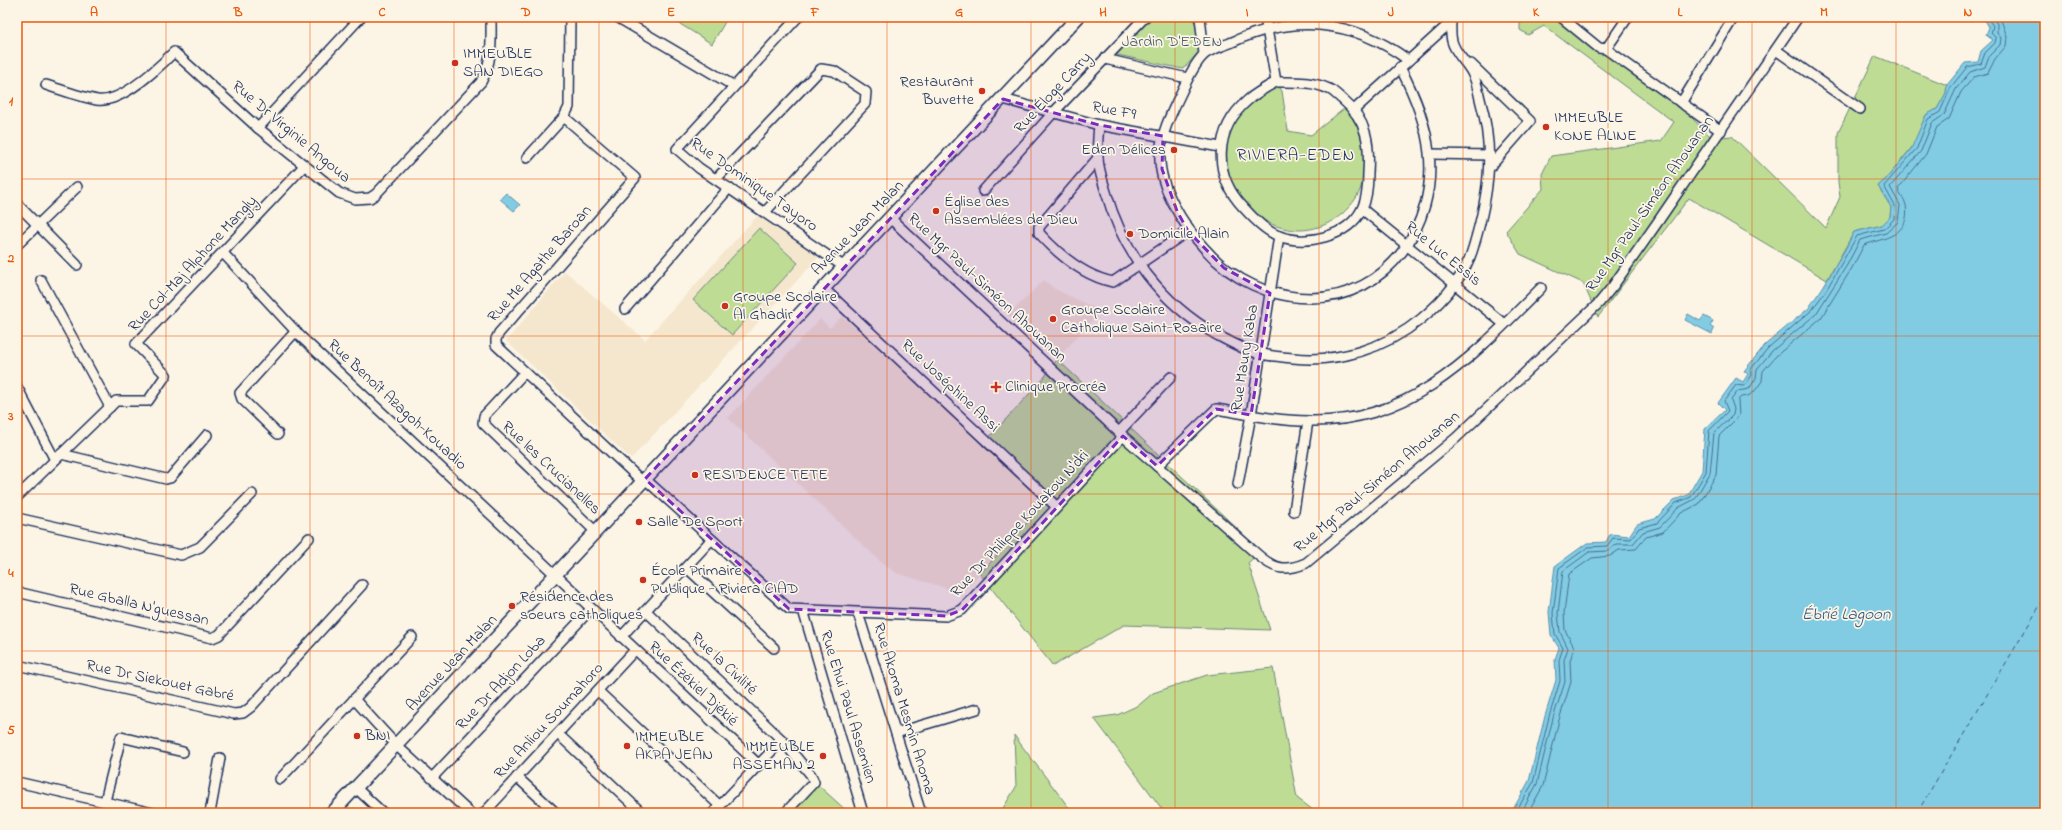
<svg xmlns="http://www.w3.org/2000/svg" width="2062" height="830" font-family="'Indie Flower',sans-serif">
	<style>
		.built { fill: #f5e7ce }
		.green { fill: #bedc94; stroke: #6c8679 }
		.water { fill: #82cce3; stroke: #598dae }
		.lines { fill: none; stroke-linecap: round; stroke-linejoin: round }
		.shore { stroke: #446e93; stroke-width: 1 }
		.ferry { stroke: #35567f; stroke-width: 1; stroke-dasharray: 5 4; stroke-linecap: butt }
		.minor-casing { stroke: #1b2f5e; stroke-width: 12 }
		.secondary-casing { stroke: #1b2f5e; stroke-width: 15 }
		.minor { stroke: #fcf5e5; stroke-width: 9 }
		.secondary { stroke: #fcf5e5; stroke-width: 12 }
		.marked { fill: #7b2cbf; fill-opacity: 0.2; stroke: #7b2cbf; stroke-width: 3; stroke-dasharray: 8 5; stroke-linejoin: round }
		.grid { fill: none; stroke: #e8590c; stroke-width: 1; stroke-opacity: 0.55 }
		.poi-dot { fill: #c8321e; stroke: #fcf5e5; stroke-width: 1.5 }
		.labels { text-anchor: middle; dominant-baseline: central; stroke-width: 3.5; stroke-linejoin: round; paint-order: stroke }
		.park-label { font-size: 16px; fill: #445a6c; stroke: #fcf5e5 }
		.poi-label { font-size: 16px; fill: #1b2f5e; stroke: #fcf5e5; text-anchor: start }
		.street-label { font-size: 16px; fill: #1b2f5e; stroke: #fcf5e5 }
		.neighbourhood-label { font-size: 17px; letter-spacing: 1px; fill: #1b2f5e; stroke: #fcf5e5 }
		.water-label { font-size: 17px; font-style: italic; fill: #35567f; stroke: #fcf5e5 }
		.neatline { fill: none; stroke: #e8590c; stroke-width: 1.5 }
		.grid-label { font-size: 13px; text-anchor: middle; font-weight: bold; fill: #e8590c }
	</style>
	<rect width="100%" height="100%" fill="#fcf5e5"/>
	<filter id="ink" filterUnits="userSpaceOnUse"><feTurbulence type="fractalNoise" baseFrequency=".025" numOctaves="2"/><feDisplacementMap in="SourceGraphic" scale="8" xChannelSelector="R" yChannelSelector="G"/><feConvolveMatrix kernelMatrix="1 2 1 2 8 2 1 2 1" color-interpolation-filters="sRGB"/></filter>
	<g filter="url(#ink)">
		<g class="built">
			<polygon points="758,215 819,257 631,459 506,341 565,271 645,340"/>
			<polygon points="1044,280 1055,289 1101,311 1057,359 1008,315"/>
			<polygon points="842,316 905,371 1045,503 962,593 896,573 882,563 728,418 820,319 830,328"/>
		</g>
		<g class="green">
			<polygon points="673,17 717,17 725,22 712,44 672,19"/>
			<polygon points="1146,17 1194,17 1201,50 1183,69 1113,54"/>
			<polygon points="1520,17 1557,17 1597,49 1646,72 1712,138 1732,136 1826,228 1840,197 1838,182 1838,133 1875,56 1947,85 1946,93 1937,109 1926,115 1913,146 1886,179 1878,186 1891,207 1890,217 1882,225 1854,232 1827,280 1689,198 1598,317 1583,283 1520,254 1506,231 1543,189 1542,174 1551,156 1661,141 1674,122 1544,26 1528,35 1520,30"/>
			<path d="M1278,85L1282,91L1288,131L1311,135L1345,108C1364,131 1365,149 1363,178C1361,194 1353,204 1342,214C1303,246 1252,227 1232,184C1227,174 1222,162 1224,150C1225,143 1229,136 1231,130C1235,120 1242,106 1251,100C1259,94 1269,90 1278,85Z"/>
			<polygon points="759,228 798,263 732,335 693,300"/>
			<polygon points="1057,359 1261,551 1248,563 1270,630 1124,625 1053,666 980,574 1045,503 982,445 1043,379"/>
			<polygon points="1273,668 1297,798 1317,813 1165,813 1094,718 1117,715 1139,705 1153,693 1207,675"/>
			<polygon points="1014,735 1022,746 1073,813 1000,813 1016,787"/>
			<polygon points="817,784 849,813 790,813"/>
		</g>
		<g class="water">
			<path d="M1983,17H2045V813H1511L1529,781L1545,716L1556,680L1555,659L1559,648L1551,635L1549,612L1555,566L1587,543L1606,542L1610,534L1629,536L1637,524L1655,519L1674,500L1688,495L1702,471L1705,429L1725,410L1718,403L1736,378L1743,382L1748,374L1744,371L1765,345L1809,308C1813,300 1818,295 1823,287C1834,269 1845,251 1854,232L1882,225L1890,217L1891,207L1878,186L1886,179L1911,149L1926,115L1937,109L1946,93L1947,85L1965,63L1978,62L1981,51L1993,40L1986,35L1989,27Z"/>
			<polygon points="506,193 520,205 514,211 500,199"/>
			<polygon points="1688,314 1700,321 1704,316 1713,321 1710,326 1714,329 1712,334 1685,320"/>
		</g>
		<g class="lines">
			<g class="shore">
				<path d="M1515,813L1533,783L1549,717L1560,681L1559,660L1563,648L1555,634L1553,613L1559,568L1588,547L1607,546L1613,538L1631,539L1639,528L1657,523L1676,503L1691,497L1706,472L1709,431L1728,411L1724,401L1736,385L1743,386L1746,384L1752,375L1751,369L1768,348L1812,310C1817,302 1823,296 1828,287C1838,270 1847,253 1857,236L1884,229L1894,219L1895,206L1884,186L1917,148L1928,119L1940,112L1951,87L1967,67L1981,64L1985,53L1995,43L1996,38L1991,33L1993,26L1987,17"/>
				<polyline points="1521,813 1537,784 1553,718 1565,682 1564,660 1568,648 1560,632 1558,613 1563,571 1589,552 1608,551 1616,544 1633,544 1643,532 1660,527 1678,508 1695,499 1710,473 1714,433 1733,415 1734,409 1731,400 1738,391 1749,389 1756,378 1757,369 1772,351 1816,314 1847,265 1860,240 1886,233 1898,222 1900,205 1890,187 1921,151 1932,123 1944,115 1956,89 1970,72 1985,67 1989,56 2000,45 2001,38 1997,32 1997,24 1993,17"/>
				<path d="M1528,813L1543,786L1559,720L1571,682L1570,661L1574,647L1565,630L1564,613L1569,574L1592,558L1610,556L1619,550L1636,549L1646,537L1663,532L1681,513L1699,504L1716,475L1719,436L1739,416L1738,400L1741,397L1748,396L1754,392L1762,381L1763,371L1776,356L1821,318L1852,268L1864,245C1884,238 1911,236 1906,205C1905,199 1899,195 1898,189L1926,154L1937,127L1949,119L1961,92L1974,77L1988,73L1995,59L2006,46L2007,37L2000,17"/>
			</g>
			<polyline class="ferry" points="1917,813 2045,597"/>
			<defs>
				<g id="minor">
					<polyline points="617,17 734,86"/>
					<polyline points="798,17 677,149 699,168 843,266"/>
					<polyline points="1200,17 1204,54"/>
					<polyline points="1265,17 1276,82"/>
					<polyline points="1561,17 1599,48 1606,49 1721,131"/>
					<polyline points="1606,49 1628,17"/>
					<polyline points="1776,50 1860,109"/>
					<polyline points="1105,59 1187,78"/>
					<polyline points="1471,64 1530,121 1489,168"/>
					<path d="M1400,67C1414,94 1426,122 1429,153C1437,224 1388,298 1311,298C1271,298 1232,280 1205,249C1184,226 1158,187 1160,154C1161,133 1172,112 1181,93C1186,82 1196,60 1206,53C1213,49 1222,46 1230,43C1292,14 1353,19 1408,60"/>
					<path d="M1276,82C1294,82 1312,81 1329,89C1334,91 1339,97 1343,100C1367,120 1370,143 1368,173C1368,185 1367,199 1362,209C1348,237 1306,246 1279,236C1267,232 1253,218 1244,208C1213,176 1213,130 1248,100C1256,93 1267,87 1276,82Z"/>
					<path d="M46,85C62,90 80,97 97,100C121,104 158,68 174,52L258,128L339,193L355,199L370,198L376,194L481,82C493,61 491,41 491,17"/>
					<polyline points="1003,99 1099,125 1220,147"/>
					<polyline points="1681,103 1734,17"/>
					<polyline points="1354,110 1451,22"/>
					<polyline points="564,117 635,178 499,333 496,339 496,345 643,482"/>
					<path d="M1099,125C1098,135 1097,146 1098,157C1098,169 1103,181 1106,192C1123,253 1162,304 1217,335C1230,342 1246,351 1261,354C1271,356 1282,357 1293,358C1338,363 1386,348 1421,319C1444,300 1466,275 1474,245C1489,194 1495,151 1480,99C1478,91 1477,82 1473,75C1468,63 1455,54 1452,41C1450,34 1451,24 1451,17"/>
					<polyline points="258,128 361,17"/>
					<polyline points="1430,154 1490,155"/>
					<polyline points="527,158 564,117 569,107 570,17"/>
					<path d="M1098,158L1039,227V233C1059,255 1084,276 1113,282L1188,231"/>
					<polyline points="716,179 821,69 834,71 866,92 865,104 765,212"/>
					<polyline points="983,191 1053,113 1145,17"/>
					<polyline points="17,204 77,265"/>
					<polyline points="1362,209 1504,324"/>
					<path d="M890,218L1123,436L1258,555C1274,569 1285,572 1306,563L1456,438L1599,303L1613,286L1657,223L1798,17"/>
					<polyline points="17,245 77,187"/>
					<polyline points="223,253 301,337 759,765"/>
					<polyline points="41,280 110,407"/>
					<polyline points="823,288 1057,507"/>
					<polyline points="625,309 729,188"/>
					<polyline points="525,372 484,416 483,423 596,532"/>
					<polyline points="17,387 55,460"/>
					<polyline points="1119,432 1171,377"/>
					<polyline points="278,434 242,399 240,393 296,331"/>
					<polyline points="61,454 166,479 170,478 207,435"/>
					<path d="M1157,466L1216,409C1246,414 1278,421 1309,421C1413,423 1474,355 1541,288"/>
					<polyline points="645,479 789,609 946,616 962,610 1123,436"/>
					<polyline points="1238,484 1251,415 1279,236"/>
					<polyline points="17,497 116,401 148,401 166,375 136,344 304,166"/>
					<polyline points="1294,511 1308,421"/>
					<polyline points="17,518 181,555 200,547 252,494"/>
					<polyline points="687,568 774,648"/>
					<polyline points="17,592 212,638 219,635 309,538"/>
					<polyline points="803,610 863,813"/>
					<polyline points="646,611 782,740 811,775 814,782 785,813"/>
					<polyline points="858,613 921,813"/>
					<polyline points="621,637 711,540"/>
					<polyline points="17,665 234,714 243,713 251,707 362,585"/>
					<polyline points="598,691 720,806"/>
					<polyline points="354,699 397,746 470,813"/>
					<polyline points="896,733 977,709"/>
					<polyline points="558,734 642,813"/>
					<polyline points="517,777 556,813"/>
					<polyline points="432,778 591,609"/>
					<polyline points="280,779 412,637"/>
					<polyline points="17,782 153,813"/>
					<polyline points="357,789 383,813"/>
					<polyline points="105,801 121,737 183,752"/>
					<polyline points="210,813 220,758"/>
					<polyline points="484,813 635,650"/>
					<polyline points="713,813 782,740"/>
				</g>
				<polyline id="secondary" points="332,813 1078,17"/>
			</defs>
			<use href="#minor" class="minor-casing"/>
			<use href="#secondary" class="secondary-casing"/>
			<use href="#minor" class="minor"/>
			<use href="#secondary" class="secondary"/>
		</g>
	</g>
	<path class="marked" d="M1003,99L1099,125L1163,136L1162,169L1177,211L1188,231L1224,268L1270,293L1251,415L1216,409L1157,466L1123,436L962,610L946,616L789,609L645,479Z"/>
	<path class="grid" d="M166,17V813M310,17V813M454,17V813M599,17V813M743,17V813M887,17V813M1031,17V813M1175,17V813M1319,17V813M1463,17V813M1608,17V813M1752,17V813M1896,17V813M17,179H2045M17,336H2045M17,494H2045M17,651H2045"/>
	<g class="poi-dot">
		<circle cx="455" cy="63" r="4"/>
		<circle cx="982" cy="91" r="4"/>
		<circle cx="1546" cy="127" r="4"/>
		<circle cx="1174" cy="150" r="4"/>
		<circle cx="936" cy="211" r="4"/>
		<circle cx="1130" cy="234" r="4"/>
		<circle cx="725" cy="306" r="4"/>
		<circle cx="1053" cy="319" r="4"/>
		<path d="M994 381h4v4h4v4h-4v4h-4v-4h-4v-4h4z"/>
		<circle cx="695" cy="475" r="4"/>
		<circle cx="639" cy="522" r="4"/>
		<circle cx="643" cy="580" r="4"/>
		<circle cx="512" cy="606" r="4"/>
		<circle cx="357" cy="736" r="4"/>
		<circle cx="627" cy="746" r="4"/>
		<circle cx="823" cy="756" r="4"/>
	</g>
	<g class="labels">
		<g class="park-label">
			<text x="1172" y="42">Jardin D'EDEN</text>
		</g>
		<g class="poi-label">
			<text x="463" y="54">IMMEUBLE<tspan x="463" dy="18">SAN DIEGO</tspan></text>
			<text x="974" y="82" text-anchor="end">Restaurant<tspan x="974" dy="18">Buvette</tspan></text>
			<text x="1554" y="118">IMMEUBLE<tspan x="1554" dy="18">KONE ALINE</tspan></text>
			<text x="1166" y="150" text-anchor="end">Eden Délices</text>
			<text x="944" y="202">Église des<tspan x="944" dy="18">Assemblées de Dieu</tspan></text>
			<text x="1138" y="234">Domicile Alain</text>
			<text x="733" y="297">Groupe Scolaire<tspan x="733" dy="18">Al Ghadir</tspan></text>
			<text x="1061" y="310">Groupe Scolaire<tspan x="1061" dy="18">Catholique Saint-Rosaire</tspan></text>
			<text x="1005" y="387">Clinique Procréa</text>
			<text x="703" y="475">RESIDENCE TETE</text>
			<text x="647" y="522">Salle De Sport</text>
			<text x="651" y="571">École Primaire<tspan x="651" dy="18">Publique - Riviera CIAD</tspan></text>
			<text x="520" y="597">Résidence des<tspan x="520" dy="18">soeurs catholiques</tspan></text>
			<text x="365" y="736">BNI</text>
			<text x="635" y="737">IMMEUBLE<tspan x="635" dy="18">AKPA JEAN</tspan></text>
			<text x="815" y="747" text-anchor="end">IMMEUBLE<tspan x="815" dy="18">ASSEMAN 2</tspan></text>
		</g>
		<g class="street-label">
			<text transform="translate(1053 93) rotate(-47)">Rue Éloge Carry</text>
			<text transform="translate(1114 111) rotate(11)">Rue F9</text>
			<text transform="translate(291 132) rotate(40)">Rue Dr Virginie Angoua</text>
			<text transform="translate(754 185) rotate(35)">Rue Dominique Tayoro</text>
			<text transform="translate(1650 204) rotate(-55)">Rue Mgr Paul-Siméon Ahouanan</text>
			<text transform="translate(858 228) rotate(-46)">Avenue Jean Malan</text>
			<text transform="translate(1443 254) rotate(39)">Rue Luc Essis</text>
			<text transform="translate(193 264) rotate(-47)">Rue Col-Maj Alphone Mangly</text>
			<text transform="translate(540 264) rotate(-49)">Rue Me Agathe Baroan</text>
			<text transform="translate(987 288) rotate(43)">Rue Mgr Paul-Siméon Ahouanan</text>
			<text transform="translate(1245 358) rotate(-81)">Rue Maury Kaba</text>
			<text transform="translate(950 386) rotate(43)">Rue Joséphine Assi</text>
			<text transform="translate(397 405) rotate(43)">Rue Benoît Azagoh-Kouadio</text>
			<text transform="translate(551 468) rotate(43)">Rue les Crucianelles</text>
			<text transform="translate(1377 482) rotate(-40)">Rue Mgr Paul-Siméon Ahouanan</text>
			<text transform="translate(1020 524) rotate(-47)">Rue Dr Philippe Kouakou N'dri</text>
			<text transform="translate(139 605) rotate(13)">Rue Gballa N'guessan</text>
			<text transform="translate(452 663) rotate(-47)">Avenue Jean Malan</text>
			<text transform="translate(724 664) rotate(43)">Rue la Civilité</text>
			<text transform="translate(160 681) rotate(12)">Rue Dr Siekouet Gabré</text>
			<text transform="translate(501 683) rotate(-47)">Rue Dr Adjon Loba</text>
			<text transform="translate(693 684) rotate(43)">Rue Ézékiel Djékié</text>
			<text transform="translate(848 707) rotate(73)">Rue Ehui Paul Assemien</text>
			<text transform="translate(904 709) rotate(73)">Rue Akoma Mesmin Anoma</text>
			<text transform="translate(549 721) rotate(-47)">Rue Anliou Soumahoro</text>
		</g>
		<g class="neighbourhood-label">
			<text x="1296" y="155">RIVIERA-EDEN</text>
		</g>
		<g class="water-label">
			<text x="1846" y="614">Ébrié Lagoon</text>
		</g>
	</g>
	<rect width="2062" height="830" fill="none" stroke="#fcf5e5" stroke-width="44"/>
	<rect x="22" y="22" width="2018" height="786" class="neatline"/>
	<g class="grid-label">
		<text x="94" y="16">A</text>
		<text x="238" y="16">B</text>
		<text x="382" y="16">C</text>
		<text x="526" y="16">D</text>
		<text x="671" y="16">E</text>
		<text x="815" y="16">F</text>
		<text x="959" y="16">G</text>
		<text x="1103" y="16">H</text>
		<text x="1247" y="16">I</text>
		<text x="1391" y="16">J</text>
		<text x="1536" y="16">K</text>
		<text x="1680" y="16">L</text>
		<text x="1824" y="16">M</text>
		<text x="1968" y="16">N</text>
		<text x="11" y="105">1</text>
		<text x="11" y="262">2</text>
		<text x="11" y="420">3</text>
		<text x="11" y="577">4</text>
		<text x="11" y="734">5</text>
	</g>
</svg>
